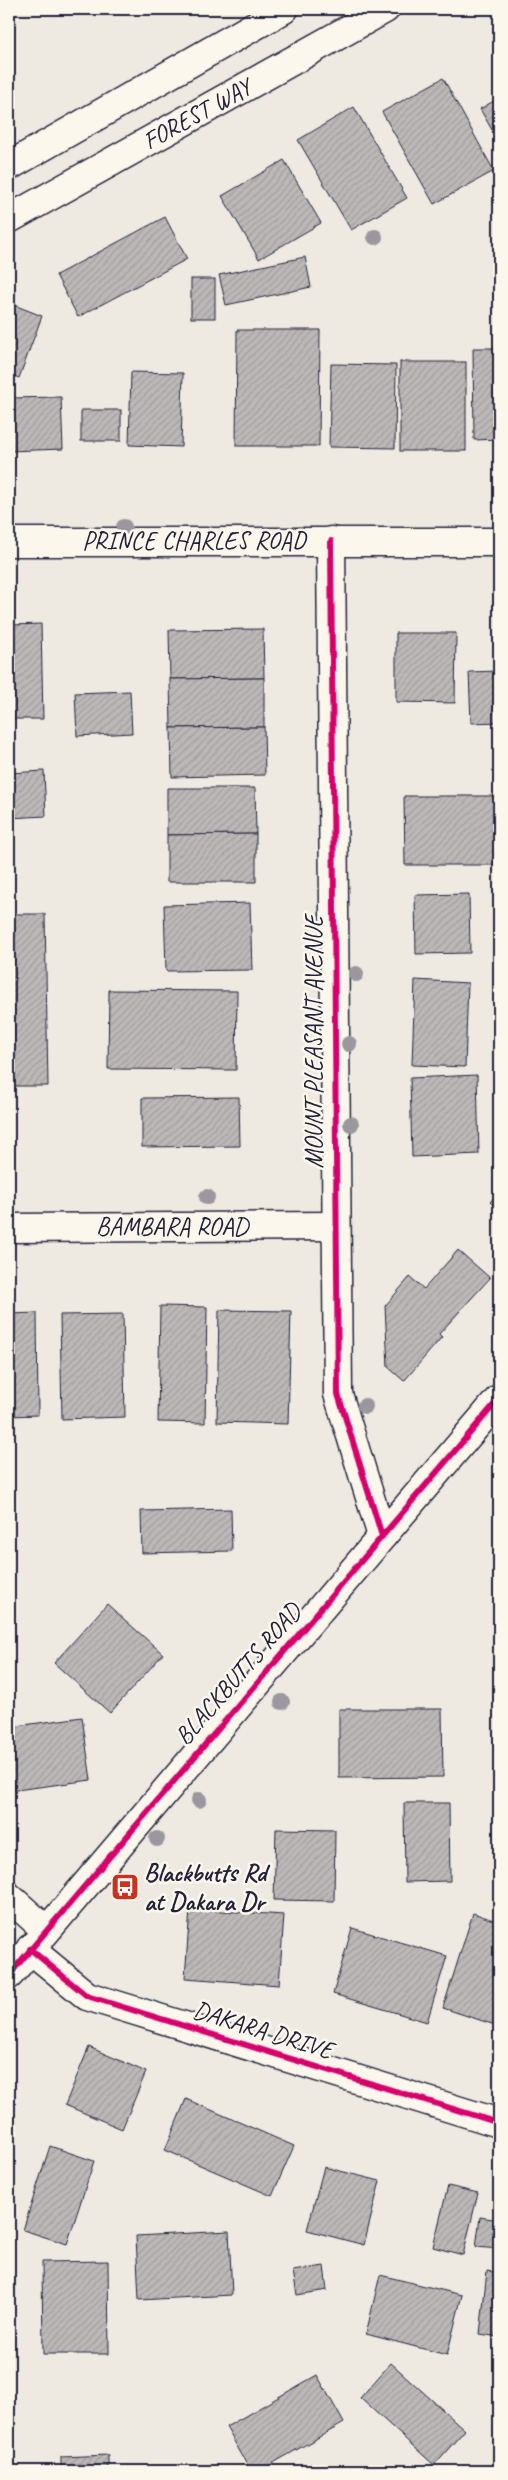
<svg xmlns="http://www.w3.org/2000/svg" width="508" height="2480" font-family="Caveat,sans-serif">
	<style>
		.building { fill: url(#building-hatch); stroke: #22223b }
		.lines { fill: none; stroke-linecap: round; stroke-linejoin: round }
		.street-casing { stroke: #22223b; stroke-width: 31 }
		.secondary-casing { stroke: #22223b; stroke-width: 31 }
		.primary-casing { stroke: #22223b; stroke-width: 31 }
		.street { stroke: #fbf7ec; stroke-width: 28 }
		.secondary { stroke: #fbf7ec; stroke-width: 28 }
		.primary { stroke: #fbf7ec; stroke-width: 28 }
		.cycleway-casing { stroke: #fbf7ec; stroke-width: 9 }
		.cycleway { stroke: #d6006c; stroke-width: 6 }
		.tree { fill: #9a989e }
		.labels { text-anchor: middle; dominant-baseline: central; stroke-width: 5; stroke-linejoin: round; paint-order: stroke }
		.street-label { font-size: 25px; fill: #22223b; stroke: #fbf7ec }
		.poi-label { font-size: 25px; font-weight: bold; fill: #22223b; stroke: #fbf7ec; text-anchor: start }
	</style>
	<defs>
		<pattern id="building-hatch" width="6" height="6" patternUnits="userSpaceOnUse" patternTransform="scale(1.25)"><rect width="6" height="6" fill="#bcb8b8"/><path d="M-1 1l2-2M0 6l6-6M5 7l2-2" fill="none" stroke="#a19e9f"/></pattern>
	</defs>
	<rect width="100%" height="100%" fill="#eeeae2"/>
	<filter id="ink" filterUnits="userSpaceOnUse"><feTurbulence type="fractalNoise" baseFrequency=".02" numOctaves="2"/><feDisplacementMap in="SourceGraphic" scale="10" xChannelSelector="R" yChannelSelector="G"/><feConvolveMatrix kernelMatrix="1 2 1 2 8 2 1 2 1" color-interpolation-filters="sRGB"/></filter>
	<g filter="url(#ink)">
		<g class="building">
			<polygon points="443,78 494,171 434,204 382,112"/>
			<polygon points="499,98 499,142 480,109"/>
			<polygon points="354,107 407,198 351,230 298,140"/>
			<polygon points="284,160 321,223 259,259 222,196"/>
			<polygon points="165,217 187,259 78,317 56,275"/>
			<polygon points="305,257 311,287 226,305 219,275"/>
			<rect x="191" y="279" width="24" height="39"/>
			<polygon points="9,303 42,316 19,378 9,374"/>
			<polygon points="237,330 320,330 319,446 236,446"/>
			<polygon points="473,348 499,348 499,439 474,440"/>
			<rect x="400" y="362" width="66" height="89"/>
			<polygon points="331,364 396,365 395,448 329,447"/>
			<polygon points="131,372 183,373 181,447 129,445"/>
			<polygon points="61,397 63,449 9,451 9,398"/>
			<rect x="81" y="410" width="40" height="31"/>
			<polygon points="41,624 43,719 9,719 9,625"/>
			<polygon points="263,629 264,678 170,679 169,630"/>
			<polygon points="396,633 456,633 455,703 396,702"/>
			<polygon points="499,671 499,722 471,723 469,672"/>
			<polygon points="264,678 264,727 171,728 170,679"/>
			<polygon points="130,691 132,733 77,736 75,693"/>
			<polygon points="264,727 265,775 172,777 171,728"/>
			<polygon points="44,771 46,816 9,818 9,773"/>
			<polygon points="167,788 255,788 256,834 167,835"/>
			<polygon points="404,796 499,796 499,865 405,865"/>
			<polygon points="256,834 256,882 167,882 167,835"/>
			<polygon points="469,894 470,953 416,954 415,895"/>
			<polygon points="250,903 252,970 166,971 164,905"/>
			<polygon points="9,914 45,914 48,1086 9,1086"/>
			<polygon points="415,980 468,983 465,1067 412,1065"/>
			<polygon points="109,990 237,991 236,1070 108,1069"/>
			<polygon points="477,1075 479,1154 412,1157 410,1078"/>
			<polygon points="239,1097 240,1146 142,1147 142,1098"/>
			<polygon points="499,1192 499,1211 490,1202"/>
			<polygon points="458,1250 490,1278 439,1334 442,1337 404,1381 388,1367 385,1306 410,1277 424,1289"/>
			<polygon points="160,1306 207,1307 205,1423 158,1422"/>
			<polygon points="219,1310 291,1311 288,1424 217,1422"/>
			<polygon points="37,1313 38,1415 9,1416 9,1314"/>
			<polygon points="123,1314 125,1417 62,1419 60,1315"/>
			<polygon points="231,1509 232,1551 142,1553 141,1511"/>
			<polygon points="499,1566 499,1595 496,1594"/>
			<polygon points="107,1604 163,1654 110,1713 54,1663"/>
			<polygon points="339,1709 442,1709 443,1777 339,1778"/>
			<polygon points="82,1717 91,1780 9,1791 9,1727"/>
			<polygon points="404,1803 449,1803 450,1881 405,1882"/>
			<polygon points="276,1829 335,1830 334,1901 274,1900"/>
			<polygon points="190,1909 284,1915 279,1985 185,1978"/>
			<polygon points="473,1913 499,1922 499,2011 495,2025 443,2008"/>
			<polygon points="352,1928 447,1956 427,2022 333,1994"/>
			<polygon points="89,2047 146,2072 122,2129 65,2105"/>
			<polygon points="186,2099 294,2146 272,2196 165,2150"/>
			<polygon points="50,2146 94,2161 67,2244 23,2230"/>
			<polygon points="324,2167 380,2181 364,2245 307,2230"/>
			<polygon points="448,2186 478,2193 463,2255 433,2247"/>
			<polygon points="480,2217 499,2220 499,2249 476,2247"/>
			<polygon points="229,2231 232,2295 139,2300 136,2236"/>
			<polygon points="108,2261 109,2354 43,2354 42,2262"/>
			<polygon points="324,2266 327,2290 297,2295 293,2271"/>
			<polygon points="487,2271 499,2273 499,2337 480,2334"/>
			<polygon points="380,2275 462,2295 447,2355 366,2334"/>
			<polygon points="391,2363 465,2430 434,2465 360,2398"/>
			<polygon points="317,2375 344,2423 259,2471 251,2471 226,2427"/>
			<polygon points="108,2455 108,2471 61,2471 61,2457"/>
		</g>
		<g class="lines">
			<defs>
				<g id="street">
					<polyline points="331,541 338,1394 382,1536"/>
					<polyline points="9,542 499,542"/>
					<polyline points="9,1228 336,1226"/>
					<polyline points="9,1897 46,1930"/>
					<polyline points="30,1949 87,1996 499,2123"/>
				</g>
				<polyline id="secondary" points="9,1975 499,1399"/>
				<g id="primary">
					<polyline points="9,166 284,9"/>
					<polyline points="9,219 385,9"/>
				</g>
			</defs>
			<use href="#street" class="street-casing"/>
			<use href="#secondary" class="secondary-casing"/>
			<use href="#primary" class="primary-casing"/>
			<use href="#street" class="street"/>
			<use href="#secondary" class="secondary"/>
			<use href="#primary" class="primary"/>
			<defs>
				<g id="cycleway">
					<polyline points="331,541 338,1394 382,1536"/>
					<polyline points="30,1949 87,1996 499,2123"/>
					<polyline points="9,1975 499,1399"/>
				</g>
			</defs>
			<use href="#cycleway" class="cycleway-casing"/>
			<use href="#cycleway" class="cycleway"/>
		</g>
		<g class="tree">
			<circle cx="375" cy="237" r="8"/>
			<circle cx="124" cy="527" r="8"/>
			<circle cx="356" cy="974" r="8"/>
			<circle cx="349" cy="1044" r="8"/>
			<circle cx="351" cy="1124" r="8"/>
			<circle cx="207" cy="1197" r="8"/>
			<circle cx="365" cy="1406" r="8"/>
			<circle cx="282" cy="1702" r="8"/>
			<circle cx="199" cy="1800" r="8"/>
			<circle cx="157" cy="1839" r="8"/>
		</g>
	</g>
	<defs>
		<symbol id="bus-square" viewBox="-11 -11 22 22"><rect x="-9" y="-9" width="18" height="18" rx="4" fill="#c8321e" stroke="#fbf7ec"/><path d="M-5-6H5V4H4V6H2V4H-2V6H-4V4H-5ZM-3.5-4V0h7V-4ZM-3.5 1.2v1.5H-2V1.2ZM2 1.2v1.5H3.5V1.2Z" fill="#fff"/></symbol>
	</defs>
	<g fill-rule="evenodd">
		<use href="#bus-square" x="109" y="1871" width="32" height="32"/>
	</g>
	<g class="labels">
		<g class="street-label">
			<text transform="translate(197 114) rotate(-29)">FOREST WAY</text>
			<text x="194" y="541">PRINCE CHARLES ROAD</text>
			<text transform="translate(314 1042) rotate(-90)">MOUNT PLEASANT AVENUE</text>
			<text x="172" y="1227">BAMBARA ROAD</text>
			<text transform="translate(238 1674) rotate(-49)">BLACKBUTTS ROAD</text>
			<text transform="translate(263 2030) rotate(17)">DAKARA DRIVE</text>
		</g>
		<g class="poi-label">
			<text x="144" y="1873">Blackbutts Rd<tspan x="144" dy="29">at Dakara Dr</tspan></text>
		</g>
	</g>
	<rect width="508" height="2480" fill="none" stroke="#fbf7ec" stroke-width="30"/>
	<rect x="15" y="15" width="478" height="2450" fill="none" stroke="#22223b" stroke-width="2" filter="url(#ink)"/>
</svg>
